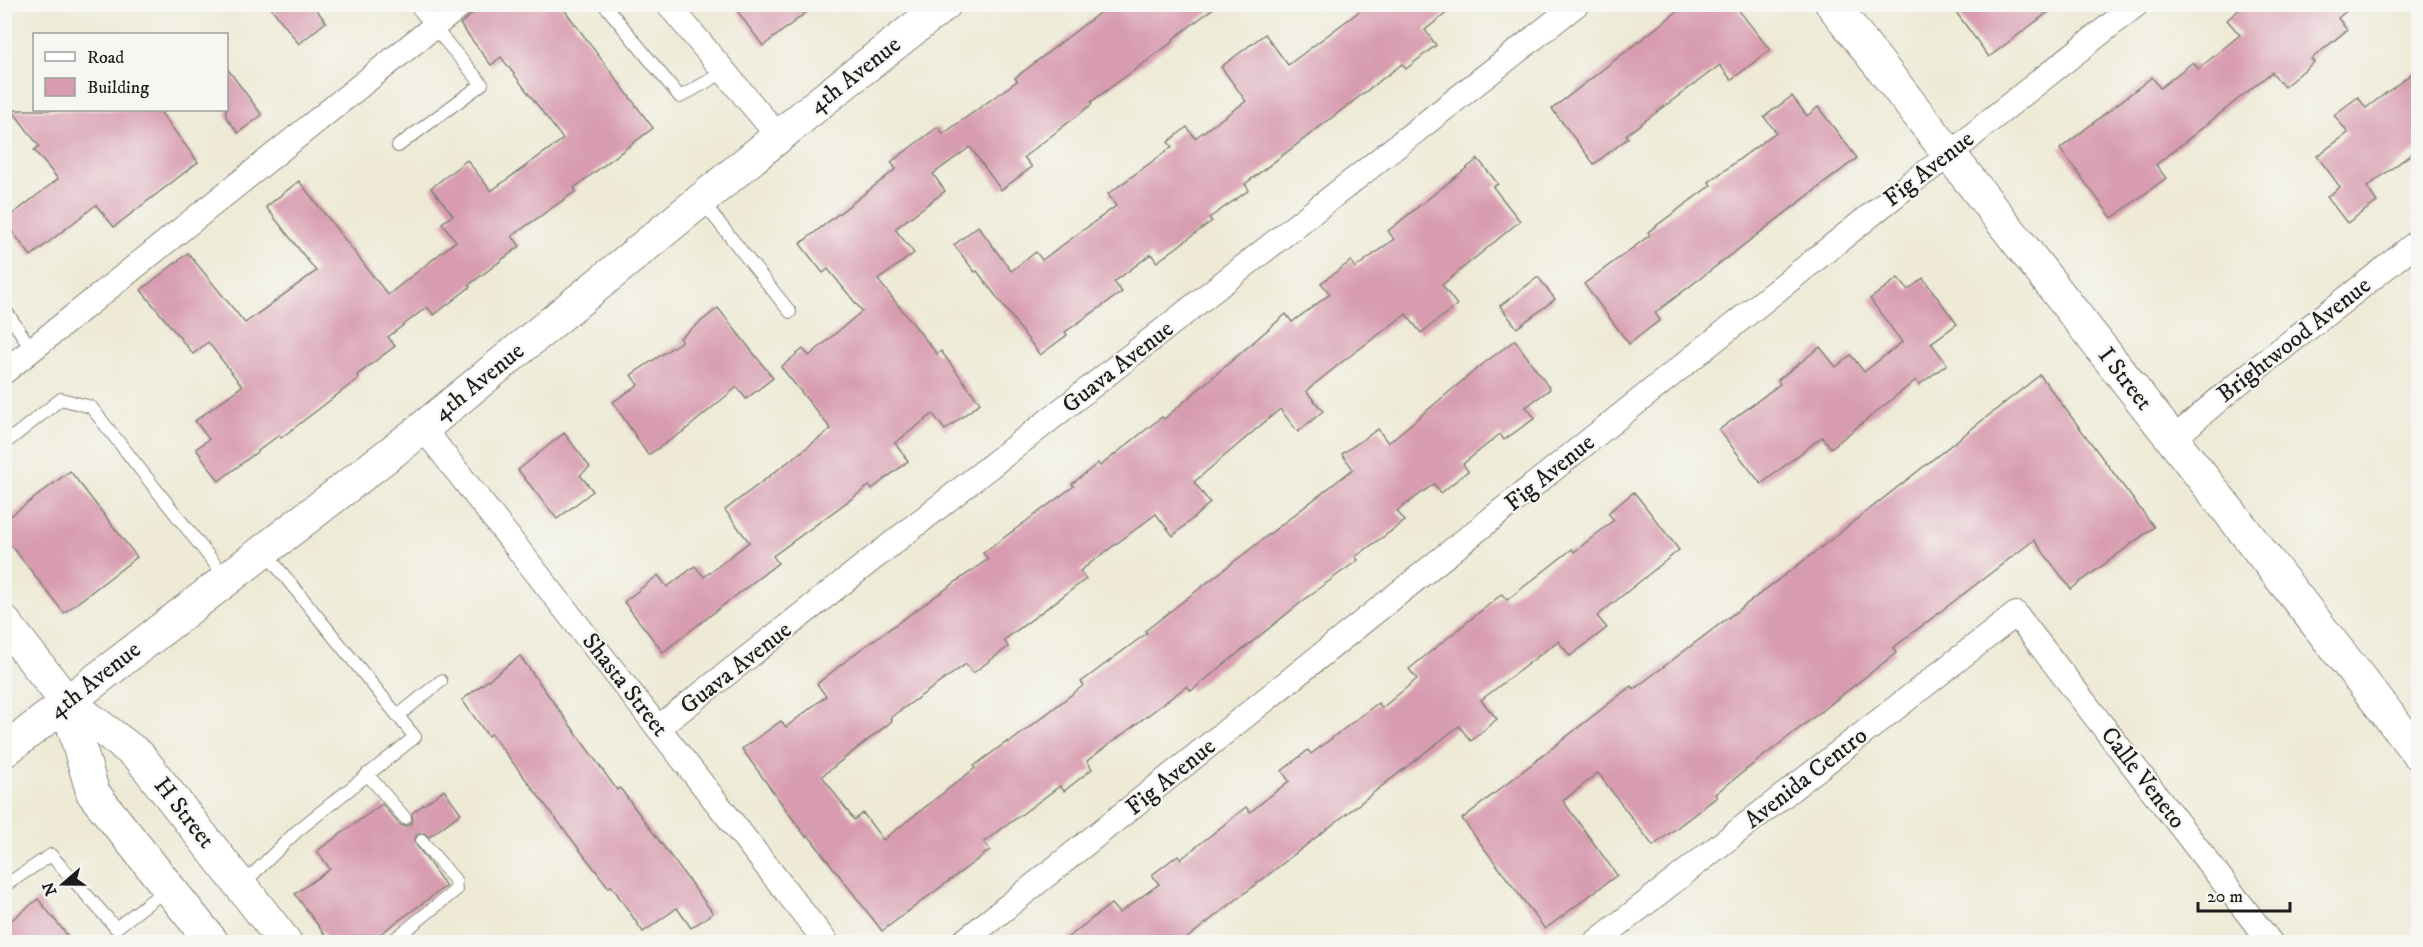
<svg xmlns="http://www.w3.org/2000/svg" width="2423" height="947" font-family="'IM FELL DW Pica',serif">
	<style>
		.building { fill: #d89cb0 }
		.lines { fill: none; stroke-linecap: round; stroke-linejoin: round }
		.lane-casing { stroke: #858379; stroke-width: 14 }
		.street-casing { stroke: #858379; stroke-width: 26 }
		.secondary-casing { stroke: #858379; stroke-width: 35 }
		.primary-casing { stroke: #858379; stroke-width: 35 }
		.lane { stroke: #fff; stroke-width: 12 }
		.street { stroke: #fff; stroke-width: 24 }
		.secondary { stroke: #fff; stroke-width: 33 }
		.primary { stroke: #fff; stroke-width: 33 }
		.labels { text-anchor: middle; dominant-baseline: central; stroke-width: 4.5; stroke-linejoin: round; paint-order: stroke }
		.street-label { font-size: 24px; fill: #1c1c1c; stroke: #f6f6f2 }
	</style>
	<rect width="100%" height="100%" fill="#f6f6f2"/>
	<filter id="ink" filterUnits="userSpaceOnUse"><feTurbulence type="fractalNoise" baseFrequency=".0167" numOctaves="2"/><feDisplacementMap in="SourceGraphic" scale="12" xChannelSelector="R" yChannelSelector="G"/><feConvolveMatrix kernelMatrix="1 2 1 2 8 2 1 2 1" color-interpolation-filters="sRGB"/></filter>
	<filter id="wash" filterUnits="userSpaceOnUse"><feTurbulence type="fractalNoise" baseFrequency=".008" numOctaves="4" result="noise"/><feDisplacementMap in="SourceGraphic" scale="24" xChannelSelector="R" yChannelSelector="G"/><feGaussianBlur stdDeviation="1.35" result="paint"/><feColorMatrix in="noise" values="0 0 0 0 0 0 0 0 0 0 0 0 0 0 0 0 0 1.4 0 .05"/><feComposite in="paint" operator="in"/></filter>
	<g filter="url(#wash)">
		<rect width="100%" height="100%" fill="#eeead6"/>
		<g id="blocks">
			<g class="building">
				<polygon points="268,4 312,4 326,22 299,44"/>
				<polygon points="476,4 560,4 653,128 574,188 576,191 512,236 520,246 469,285 470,287 434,315 427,307 388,337 395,346 357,375 359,378 281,438 279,435 219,481 196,449 209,439 195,421 242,386 208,342 193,354 141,290 188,253 245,323 316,271 266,207 299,181 388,295 456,241 442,223 453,215 431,188 467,160 491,191 563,139 501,57 491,65 460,24 471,15"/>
				<polygon points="732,4 817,4 763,46"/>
				<polygon points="1111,4 1219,4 1173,39 1174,41 1091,102 1092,104 1024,157 1032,167 1001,190 970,147 933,174 945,191 895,229 914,253 878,280 937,354 941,351 980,403 945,430 933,414 895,443 908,461 872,489 869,486 773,556 778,563 663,652 624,602 658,575 667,587 695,566 704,577 749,542 725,510 831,429 781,367 803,349 809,356 862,311 828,269 823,273 800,244 896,169 891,162 938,127 943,134 1017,81 1015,78"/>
				<polygon points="1369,4 1458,4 1425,30 1436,45 1406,69 1402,64 1245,184 1249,190 1209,218 1212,221 1157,262 1151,254 1114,282 1122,292 1065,332 1067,335 1040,355 977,271 975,272 954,245 978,226 1011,271 1036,252 1042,260 1116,206 1108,194 1172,147 1168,142 1187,127 1195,138 1246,101 1221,67 1265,34 1288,65"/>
				<polygon points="1687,4 1734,4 1770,50 1731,80 1720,65 1626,135 1628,138 1594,164 1552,109"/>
				<polygon points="1950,4 2059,4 1989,57"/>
				<polygon points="2246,4 2355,4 2338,18 2347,30 2311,59 2314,62 2284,87 2272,72 2156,165 2166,178 2112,218 2060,149 2152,77 2160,88 2193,62 2198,69 2240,35 2227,20"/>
				<polygon points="226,67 262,115 238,133 226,117"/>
				<polygon points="2418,69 2418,149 2367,187 2377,202 2347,223 2327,197 2340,187 2317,156 2348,133 2334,115 2358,97 2366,108"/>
				<polygon points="1792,96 1807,116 1818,107 1857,158 1655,313 1660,320 1629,344 1584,284 1650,235 1648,232 1711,185 1709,182 1776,132 1764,117"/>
				<polygon points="12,110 159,110 198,162 114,227 96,205 31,256 4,221 58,179 34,150 39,146"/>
				<polygon points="1478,159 1498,184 1493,187 1520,221 1442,285 1457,305 1421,333 1406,314 1342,362 1306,391 1323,411 1298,432 1280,409 1194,482 1210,503 1173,536 1156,514 1080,571 1086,579 1004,640 1008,647 973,673 966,664 890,718 892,721 822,776 854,820 863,813 883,840 975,768 974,766 1008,741 1009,743 1084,685 1081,682 1147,633 1145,631 1353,469 1342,454 1378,429 1388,443 1479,367 1515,340 1550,389 1526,407 1535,418 1504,440 1500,434 1463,464 1468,471 1441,493 1434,484 1397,511 1405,521 1355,557 1358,560 1314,592 1191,691 1187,686 1087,761 1092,769 1064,791 1060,786 984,842 990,850 882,931 808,835 806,837 742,749 781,721 786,727 826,696 817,684 857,652 988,559 983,553 1074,486 1072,484 1098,463 1100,466 1162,417 1164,419 1286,314 1292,322 1330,294 1321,283 1351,261 1355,268 1394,239 1388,231"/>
				<polygon points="1538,277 1555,299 1517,328 1500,306"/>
				<polygon points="1898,278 1908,290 1923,278 1957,324 1931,343 1947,364 1919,385 1916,380 1831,448 1822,437 1761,484 1719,430 1780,384 1778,380 1820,347 1836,367 1851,355 1864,372 1902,342 1870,299"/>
				<polygon points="718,308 773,378 746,399 737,387 684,431 648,455 613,402 638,385 631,375 682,341 680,338"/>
				<polygon points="2040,375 2154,527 2071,589 2034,540 1893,648 1896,653 1715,794 1717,797 1653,846 1598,773 1563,801 1617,875 1545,929 1462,819 1631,686 1634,689 1819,549"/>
				<polygon points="564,433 590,467 580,475 593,491 557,519 518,470"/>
				<polygon points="70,471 137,557 64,613 4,536 4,521"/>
				<polygon points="1634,492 1679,550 1597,616 1607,628 1570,656 1558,641 1481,700 1497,719 1471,741 1459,726 1182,942 1062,942 1111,904 1119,913 1159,884 1152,875 1178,855 1181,859 1246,807 1250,812 1289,781 1282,771 1308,750 1311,754 1378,703 1382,708 1417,679 1409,669 1502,594 1507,600 1572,549 1574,552 1614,520 1608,513"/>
				<polygon points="520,656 617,790 620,788 713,913 691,928 677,908 643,932 611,885 609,888 491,734 488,736 462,700"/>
				<polygon points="444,790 461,813 429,837 424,833 417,834 414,842 446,886 369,942 330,942 295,894 330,869 317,851 382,804 399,824 403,826 410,825 413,820 412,813"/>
				<polygon points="38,899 73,942 4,942 4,926"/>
			</g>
		</g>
	</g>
	<g filter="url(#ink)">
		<use href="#blocks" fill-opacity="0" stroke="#858379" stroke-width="1.5"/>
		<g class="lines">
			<defs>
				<g id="lane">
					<polyline points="604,4 680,97 724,72"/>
					<polyline points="398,146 482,84 414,4"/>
					<polyline points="701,200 790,312"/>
					<polyline points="4,308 33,351"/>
					<polyline points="4,444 61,399 91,407 226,578"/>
					<polyline points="399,715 441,681"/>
					<polyline points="367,774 405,818"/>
					<polyline points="242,885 297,831 415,737 265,552"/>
					<polyline points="4,886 51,855 116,928 168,888"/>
					<polyline points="391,942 456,890 455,880 422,841"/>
				</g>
				<g id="street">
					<polyline points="668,4 779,137"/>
					<polyline points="4,372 462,4"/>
					<polyline points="423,428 826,942"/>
					<path d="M2172,441C2249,369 2337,309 2418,241"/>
					<polyline points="658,728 1577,4"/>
					<polyline points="963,942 1912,182 1951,154 1988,122 2137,4"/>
					<polyline points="1596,942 2016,614 2270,942"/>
				</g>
				<polyline id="secondary" points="1832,4 2418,753"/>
				<g id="primary">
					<polyline points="4,622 66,701 139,756 285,942"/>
					<polyline points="66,701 93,793 212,942"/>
					<polyline points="4,751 423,428 823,100 945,4"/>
				</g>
			</defs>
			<use href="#lane" class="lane-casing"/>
			<use href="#street" class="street-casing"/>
			<use href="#secondary" class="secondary-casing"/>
			<use href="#primary" class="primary-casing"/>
			<use href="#lane" class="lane"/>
			<use href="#street" class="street"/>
			<use href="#secondary" class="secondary"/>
			<use href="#primary" class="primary"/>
		</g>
	</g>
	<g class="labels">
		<g class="street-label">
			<text transform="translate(855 75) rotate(-38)">4th Avenue</text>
			<text transform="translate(1929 169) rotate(-38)">Fig Avenue</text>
			<text transform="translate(2294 340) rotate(-38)">Brightwood Avenue</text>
			<text transform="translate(1118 367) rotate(-38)">Guava Avenue</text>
			<text transform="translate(2125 379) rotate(52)">I Street</text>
			<text transform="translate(479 382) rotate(-39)">4th Avenue</text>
			<text transform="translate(1550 473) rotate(-39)">Fig Avenue</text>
			<text transform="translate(736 668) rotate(-38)">Guava Avenue</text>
			<text transform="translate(95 680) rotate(-38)">4th Avenue</text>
			<text transform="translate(625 685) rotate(52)">Shasta Street</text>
			<text transform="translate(1171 777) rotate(-39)">Fig Avenue</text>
			<text transform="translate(1806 778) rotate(-38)">Avenida Centro</text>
			<text transform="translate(2143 778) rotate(52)">Calle Veneto</text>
			<text transform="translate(184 813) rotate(52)">H Street</text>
		</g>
	</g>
	<rect width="2423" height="947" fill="none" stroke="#f6f6f2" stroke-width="24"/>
	<rect x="33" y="33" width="195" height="78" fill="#f6f6f2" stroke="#9f9f9c" stroke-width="1.5"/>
	<rect x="45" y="52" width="30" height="9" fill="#ffffff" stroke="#9f9f9c" stroke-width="1.5"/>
	<text x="87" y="63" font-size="18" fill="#1c1c1c">Road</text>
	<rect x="45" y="78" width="30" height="18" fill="#d89cb0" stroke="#9f9f9c" stroke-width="1.5"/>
	<text x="87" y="93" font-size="18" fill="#1c1c1c">Building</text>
	<g transform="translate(63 884) rotate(250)" stroke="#f6f6f2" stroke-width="4.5" paint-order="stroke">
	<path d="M0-4.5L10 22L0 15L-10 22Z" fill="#1c1c1c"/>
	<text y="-9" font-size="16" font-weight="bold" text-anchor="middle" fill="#1c1c1c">N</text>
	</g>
	<path d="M2198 902v9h92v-9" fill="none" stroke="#1c1c1c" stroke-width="3"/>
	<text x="2207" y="902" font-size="18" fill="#1c1c1c" stroke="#f6f6f2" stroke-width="4.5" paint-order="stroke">20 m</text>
</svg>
